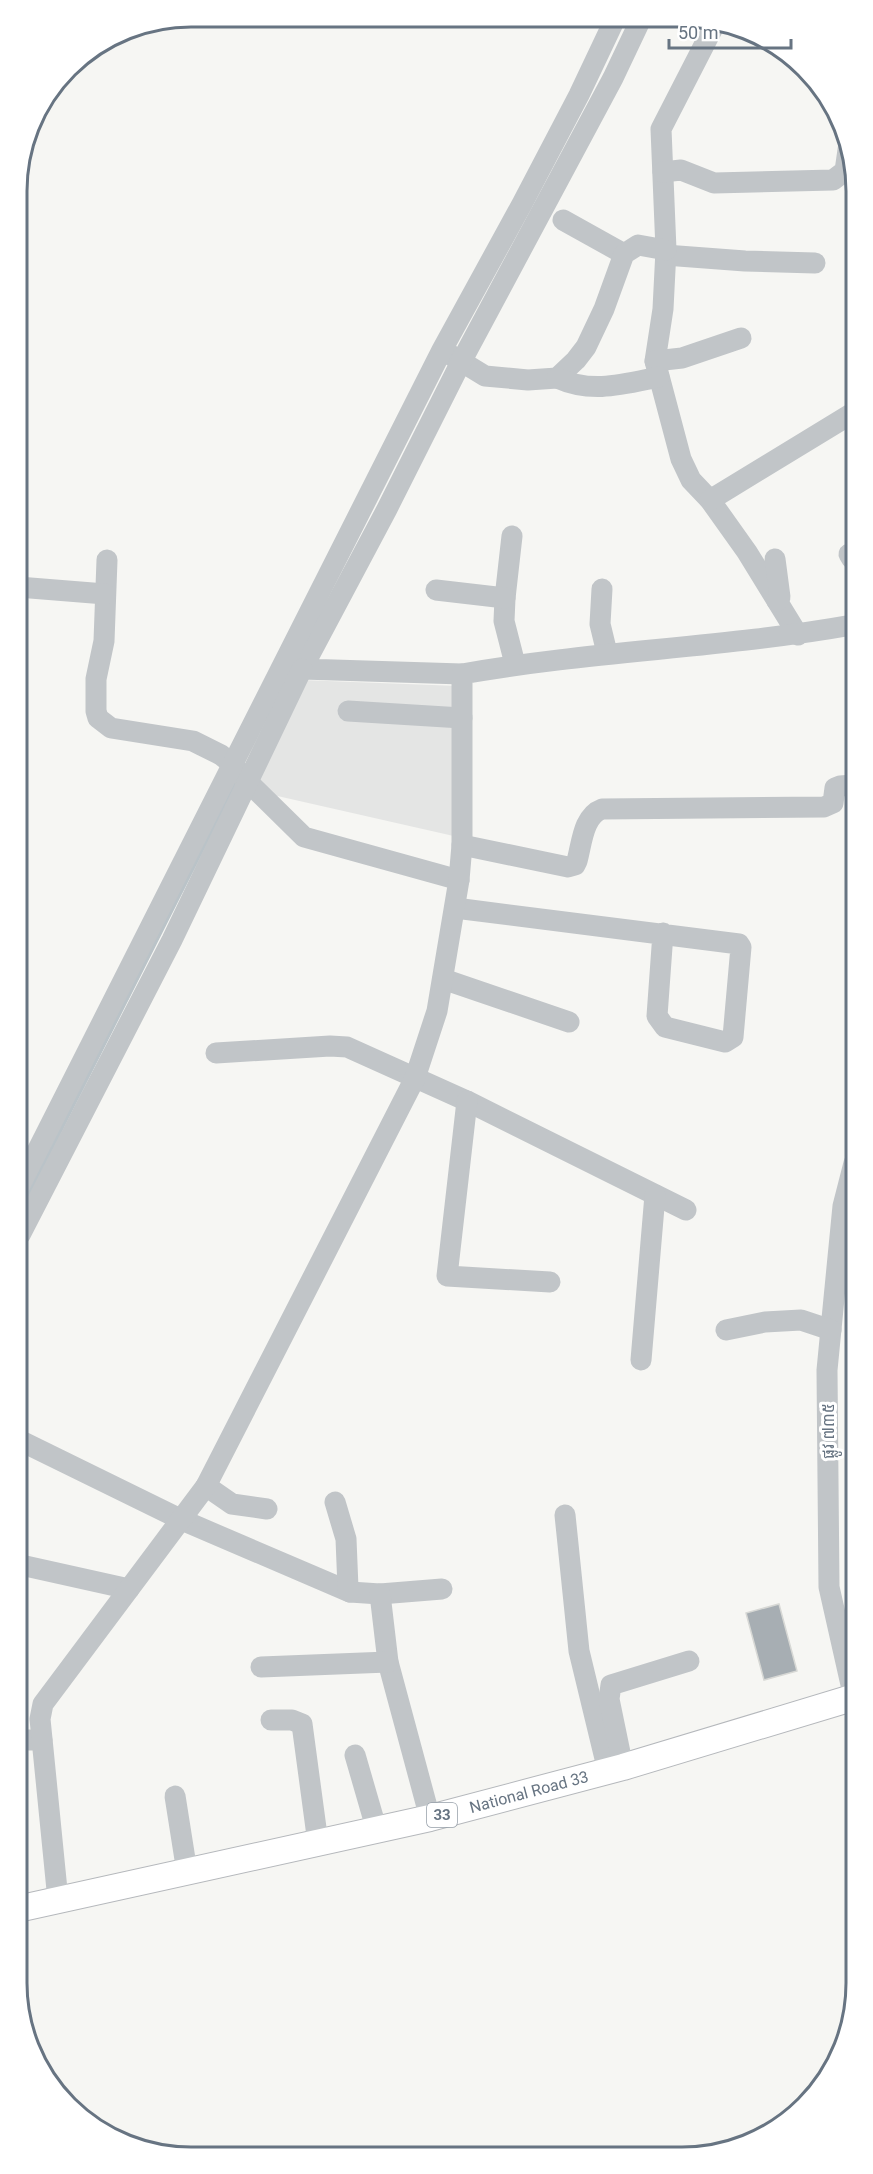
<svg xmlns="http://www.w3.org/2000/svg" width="873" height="2174" font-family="Roboto,'Noto Sans Khmer',sans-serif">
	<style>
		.built { fill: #e4e5e4 }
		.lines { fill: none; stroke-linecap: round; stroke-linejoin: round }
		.stream { stroke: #bac3c8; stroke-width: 4.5 }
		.building { fill: #a7aeb3; stroke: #d7d8d5; stroke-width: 1.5 }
		.major-casing { stroke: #b5b8bc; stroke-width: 28 }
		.minor { stroke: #c1c5c8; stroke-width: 21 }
		.major { stroke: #fff; stroke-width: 26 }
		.labels { text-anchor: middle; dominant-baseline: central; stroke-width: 6; stroke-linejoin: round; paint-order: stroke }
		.shield { fill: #fff; stroke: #959ea8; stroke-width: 1.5 }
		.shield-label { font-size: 15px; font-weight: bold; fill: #677482 }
		.street-label { font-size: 16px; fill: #677482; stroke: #fff }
		.rim { fill: none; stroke: #677482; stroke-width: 3 }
	</style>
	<rect width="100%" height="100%" fill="#f6f6f3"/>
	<polygon class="built" points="301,680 458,686 458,837 273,795 256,777"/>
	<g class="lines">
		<polyline class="stream" points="20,1210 235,784"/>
	</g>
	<polygon class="building" points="779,1604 797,1671 764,1680 746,1613"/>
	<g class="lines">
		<defs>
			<polyline id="major" points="22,1908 430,1818 623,1767 855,1697"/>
		</defs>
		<use href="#major" class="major-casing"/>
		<g class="minor">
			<polyline points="717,20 661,129 666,250 663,309 655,361 681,459 691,480 710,500 747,552 798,635"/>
			<polyline points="663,172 681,170 714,183 833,180 845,171 849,143"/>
			<polyline points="563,220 624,254"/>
			<polyline points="665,255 745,261 815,263"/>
			<polyline points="449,354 485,376 528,380 557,378 576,360 586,347 604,309 624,254 638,245 666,250"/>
			<polyline points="655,361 682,358 741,338"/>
			<path d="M557,378C592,394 624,384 659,377"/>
			<polyline points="710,500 851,414"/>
			<polyline points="512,536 505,598 504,621 515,664"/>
			<polyline points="849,554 852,559"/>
			<polyline points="775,559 780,597 777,601"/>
			<polyline points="107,560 104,641 96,679 96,711 98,718 111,728 193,741 221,755 231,763 248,782 304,837 459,880"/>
			<polyline points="18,587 105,594"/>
			<polyline points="602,589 600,624 607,653"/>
			<polyline points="436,590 505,598"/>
			<polyline points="462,674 302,669 387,509 461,362 613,78 641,19"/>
			<polyline points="348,711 462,718"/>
			<path d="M462,845L568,867L575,865L577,861C582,843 583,816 602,809L824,807L833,803L835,788L840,786L853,785"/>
			<polyline points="455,908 739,944 741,947 733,1037 725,1042 665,1027 657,1016 663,933"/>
			<polyline points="443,979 569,1022"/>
			<polyline points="216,1053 330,1046 347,1047 467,1101 686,1210"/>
			<polyline points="467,1101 447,1276 550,1282"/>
			<polyline points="854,1163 843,1206 827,1370 828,1480 829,1587 854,1698"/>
			<polyline points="20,1185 442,350 522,204 579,95 615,19"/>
			<polyline points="20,1235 172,940 302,669"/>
			<polyline points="726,1330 765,1322 801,1320 831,1330"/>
			<polyline points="641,1360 655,1195"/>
			<polyline points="21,1441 182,1520 350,1592 380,1594 442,1589"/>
			<polyline points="206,1486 232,1504 267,1509"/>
			<polyline points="335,1502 346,1539 348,1588 350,1592"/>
			<polyline points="565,1515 579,1651 608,1771"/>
			<polyline points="21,1565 129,1589"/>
			<polyline points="380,1594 388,1662 430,1818"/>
			<polyline points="261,1667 388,1662"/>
			<polyline points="271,1720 292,1720 302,1724 318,1843"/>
			<polyline points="22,1740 42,1740"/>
			<polyline points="355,1755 377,1831"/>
			<polyline points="623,1767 609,1699 611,1685 689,1661"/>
			<polyline points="175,1796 187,1872"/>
			<path d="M58,1900L40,1719L43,1704L206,1486L415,1078L437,1011L459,880L462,845V674C591,651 723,648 852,625"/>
		</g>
		<use href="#major" class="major"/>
	</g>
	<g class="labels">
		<rect class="shield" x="427" y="1803" width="30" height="24" rx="4.5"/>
		<g class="shield-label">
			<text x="442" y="1815">33</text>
		</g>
		<g class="street-label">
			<text transform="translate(828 1431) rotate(-90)">ផ្លូវ ៧៣៥</text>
			<text transform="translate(529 1792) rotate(-15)">National Road 33</text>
		</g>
	</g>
	<path d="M0 0H873V2174H0ZM191 27H682A164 164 0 0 1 846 191V1983A164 164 0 0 1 682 2147H191A164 164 0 0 1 27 1983V191A164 164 0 0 1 191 27Z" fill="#fff" fill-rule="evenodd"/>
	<path class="rim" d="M191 27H682A164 164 0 0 1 846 191V1983A164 164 0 0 1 682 2147H191A164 164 0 0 1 27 1983V191A164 164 0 0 1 191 27Z"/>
	<path d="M669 39v9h122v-9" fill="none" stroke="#677482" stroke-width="3"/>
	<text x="678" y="39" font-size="18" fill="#677482" stroke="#ffffff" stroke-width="4.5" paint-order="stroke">50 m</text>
</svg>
